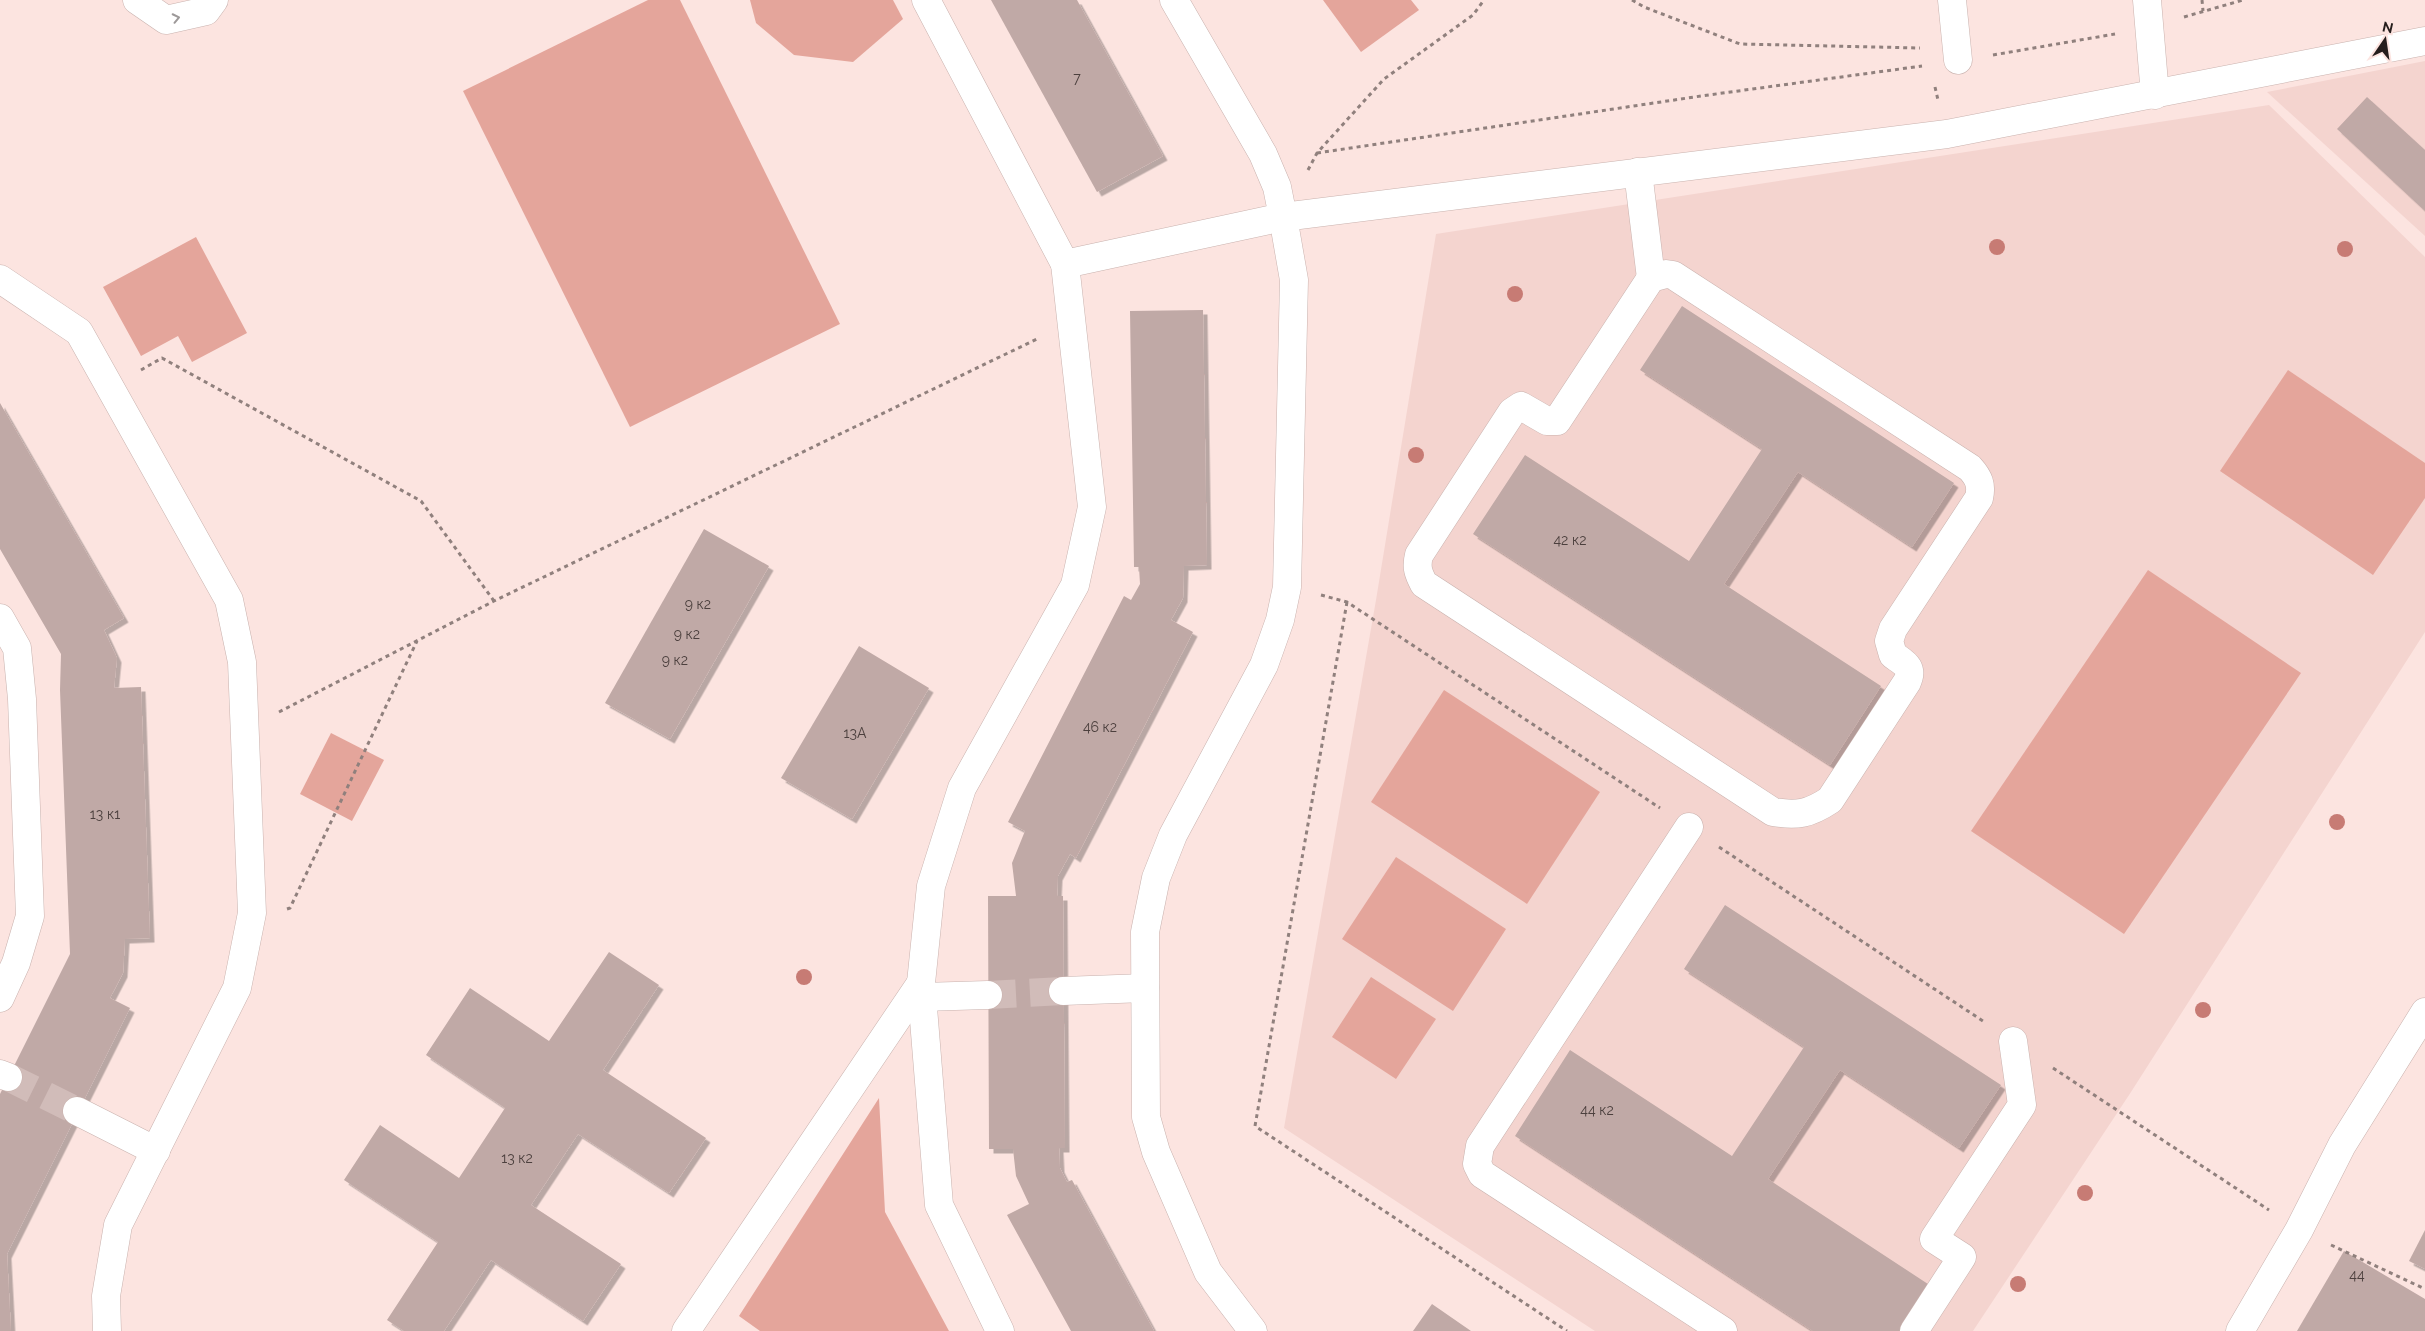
<svg xmlns="http://www.w3.org/2000/svg" width="2425" height="1331" font-family="Raleway,sans-serif">
	<style>
		.built { fill: #f4d4cf }
		.green { fill: #e4a59b }
		.building { fill: #c0a9a6; filter: url(#shadow) }
		.lines { fill: none; stroke-linecap: round; stroke-linejoin: round }
		.minor-tunnel { stroke: #d1bcb9; stroke-width: 28; stroke-dasharray: 28 14; stroke-linecap: butt }
		.minor-casing { stroke: #c9b2ae; stroke-width: 29 }
		.path { stroke: #90807d; stroke-width: 3; stroke-dasharray: 4 4; stroke-linecap: butt }
		.minor { stroke: #fff; stroke-width: 28 }
		.tree { fill: #c77b74 }
		.oneway { stroke: #9d9999 }
		.labels { text-anchor: middle; dominant-baseline: central; stroke-width: 4.5; stroke-linejoin: round; paint-order: stroke }
		.number-label { font-size: 14px; fill: #4c403e }
	</style>
	<defs>
		<filter id="shadow"><feDropShadow dx="4.5" dy="4.5" stdDeviation="0" flood-color="#0004"/></filter>
	</defs>
	<rect width="100%" height="100%" fill="#fce4e0"/>
	<g class="built">
		<polygon points="2425,61 2425,236 2267,92"/>
		<polygon points="2269,105 2425,257 2425,632 2131,1092 1973,1331 1595,1331 1284,1128 1376,600 1436,234"/>
	</g>
	<g class="green">
		<polygon points="648,0 680,0 840,324 630,427 463,91"/>
		<polygon points="750,0 893,0 903,19 853,62 794,55 756,23"/>
		<polygon points="1323,0 1411,0 1419,10 1361,52"/>
		<polygon points="196,237 247,333 192,362 178,336 141,356 103,287"/>
		<polygon points="2288,370 2425,463 2425,498 2373,575 2220,471"/>
		<polygon points="2148,570 2301,673 2124,934 1971,831"/>
		<polygon points="1444,690 1600,792 1527,904 1371,802"/>
		<polygon points="331,733 384,760 352,821 300,794"/>
		<polygon points="1396,857 1506,929 1453,1011 1342,939"/>
		<polygon points="1371,977 1436,1019 1396,1079 1332,1037"/>
		<polygon points="879,1098 885,1212 949,1331 760,1331 739,1316"/>
	</g>
	<g class="building">
		<polygon points="991,0 1077,0 1163,156 1097,192"/>
		<polygon points="2367,97 2425,150 2425,211 2337,129"/>
		<polygon points="1682,306 1954,483 1912,547 1798,472 1724,584 1881,686 1830,765 1473,534 1525,455 1689,561 1762,449 1640,370"/>
		<polygon points="1203,310 1207,565 1184,566 1183,598 1171,620 1193,632 1076,858 1070,854 1058,876 1057,896 1063,896 1065,1148 1059,1148 1060,1168 1067,1182 1072,1180 1154,1331 1071,1331 1007,1215 1029,1204 1016,1176 1013,1149 989,1149 988,896 1016,896 1012,863 1025,831 1008,822 1124,596 1131,600 1140,584 1139,567 1134,567 1130,311"/>
		<polygon points="0,403 124,618 104,630 117,658 114,688 141,687 150,938 125,939 123,973 110,998 130,1008 7,1254 11,1331 0,1331 0,1094 70,954 60,690 61,654 0,549"/>
		<polygon points="704,529 769,566 670,739 605,703"/>
		<polygon points="859,646 929,688 852,819 781,778"/>
		<polygon points="1725,905 2001,1085 1959,1148 1840,1070 1768,1179 1931,1286 1902,1331 1813,1331 1515,1136 1570,1050 1732,1156 1804,1047 1684,969"/>
		<polygon points="609,952 659,985 603,1070 706,1138 669,1193 578,1134 531,1205 621,1264 583,1321 491,1260 444,1331 404,1331 387,1320 438,1242 344,1180 380,1125 459,1178 505,1108 426,1055 470,988 549,1041"/>
		<polygon points="2425,1230 2425,1269 2409,1261"/>
		<polygon points="2344,1251 2425,1299 2425,1331 2297,1331"/>
		<polygon points="1432,1304 1471,1331 1413,1331"/>
	</g>
	<g class="lines">
		<g class="minor-tunnel">
			<polyline points="988,995 1063,991"/>
			<polyline points="8,1077 77,1111"/>
		</g>
		<defs>
			<g id="minor">
				<polyline points="137,0 166,20 206,11 214,0"/>
				<polyline points="926,0 1065,264"/>
				<polyline points="1174,0 1263,154 1277,187 1283,217 1294,280 1287,587 1280,620 1264,665 1173,835 1156,878 1145,932 1146,1117 1156,1152 1208,1272 1253,1331"/>
				<polyline points="1952,0 1958,60"/>
				<polyline points="2147,0 2155,95"/>
				<polyline points="1638,172 1651,278"/>
				<path d="M1666,274L1673,275L1970,468C1979,478 1982,485 1979,498L1893,629L1889,641L1893,655C1904,663 1914,667 1907,682L1830,800C1809,814 1797,816 1773,812L1424,584C1418,573 1416,567 1419,555L1512,412L1521,406L1547,421H1557L1651,278Z"/>
				<polyline points="0,279 79,332 229,600 242,662 252,913 237,988 118,1225 106,1296 107,1331"/>
				<polyline points="0,618 17,648 22,699 30,916 16,963 0,998"/>
				<polyline points="1689,827 1480,1146 1477,1164 1482,1174 1723,1331"/>
				<polyline points="1063,991 1145,988"/>
				<polyline points="922,997 988,995"/>
				<polyline points="0,1074 8,1077"/>
				<polyline points="77,1111 156,1151"/>
				<polyline points="686,1331 921,983"/>
				<polyline points="1000,1331 939,1205 921,983 931,886 962,788 1075,585 1092,507 1065,264 1283,217 1947,134 2425,41"/>
				<polyline points="1914,1331 1962,1257 1934,1239 2022,1105 2013,1041"/>
				<polyline points="2240,1331 2299,1230 2342,1145 2425,1012"/>
			</g>
		</defs>
		<use href="#minor" class="minor-casing"/>
		<g class="path">
			<polyline points="1632,0 1644,7 1740,44 1920,48"/>
			<polyline points="2202,0 2203,11"/>
			<polyline points="2184,17 2243,0"/>
			<polyline points="1993,55 2115,34"/>
			<polyline points="1935,87 1938,100"/>
			<polyline points="1317,153 1701,96 1922,66"/>
			<polyline points="1308,170 1317,153 1384,79 1473,15 1484,0"/>
			<polyline points="141,370 162,358 421,501 494,601"/>
			<polyline points="1321,595 1347,602 1660,808"/>
			<polyline points="1347,602 1255,1126 1567,1331"/>
			<polyline points="279,712 494,601 1039,338"/>
			<polyline points="1719,847 1983,1021"/>
			<polyline points="287,909 290,908 417,641"/>
			<polyline points="2053,1068 2269,1210"/>
			<polyline points="2331,1245 2425,1289"/>
		</g>
		<use href="#minor" class="minor"/>
	</g>
	<g class="tree">
		<circle cx="1997" cy="247" r="8"/>
		<circle cx="2345" cy="249" r="8"/>
		<circle cx="1515" cy="294" r="8"/>
		<circle cx="1416" cy="455" r="8"/>
		<circle cx="2337" cy="822" r="8"/>
		<circle cx="804" cy="977" r="8"/>
		<circle cx="2203" cy="1010" r="8"/>
		<circle cx="2085" cy="1193" r="8"/>
		<circle cx="2018" cy="1284" r="8"/>
	</g>
	<defs><path id="oneway-chevron" d="M-2-3.5L2.5 0L-2 3.5" fill="none" stroke-width="1.6" stroke-linecap="round" stroke-linejoin="round" transform="scale(1.25)"/></defs>
	<use class="oneway" href="#oneway-chevron" transform="translate(176 18) rotate(-12)"/>
	<g class="labels">
		<g class="number-label">
			<text x="1077" y="78">7</text>
			<text x="1570" y="540">42 к2</text>
			<text x="698" y="604">9 к2</text>
			<text x="687" y="634">9 к2</text>
			<text x="675" y="660">9 к2</text>
			<text x="1100" y="727">46 к2</text>
			<text x="855" y="733">13А</text>
			<text x="105" y="814">13 к1</text>
			<text x="1597" y="1110">44 к2</text>
			<text x="517" y="1158">13 к2</text>
			<text x="2357" y="1275">44</text>
		</g>
	</g>
	<g transform="translate(2385 40) rotate(13)" stroke="#fce4e0" stroke-width="4" paint-order="stroke">
	<path d="M0-4L9 19L0 12L-9 19Z" fill="#251d1c"/>
	<text y="-8" font-size="14" font-weight="bold" text-anchor="middle" fill="#251d1c">N</text>
	</g>
</svg>
